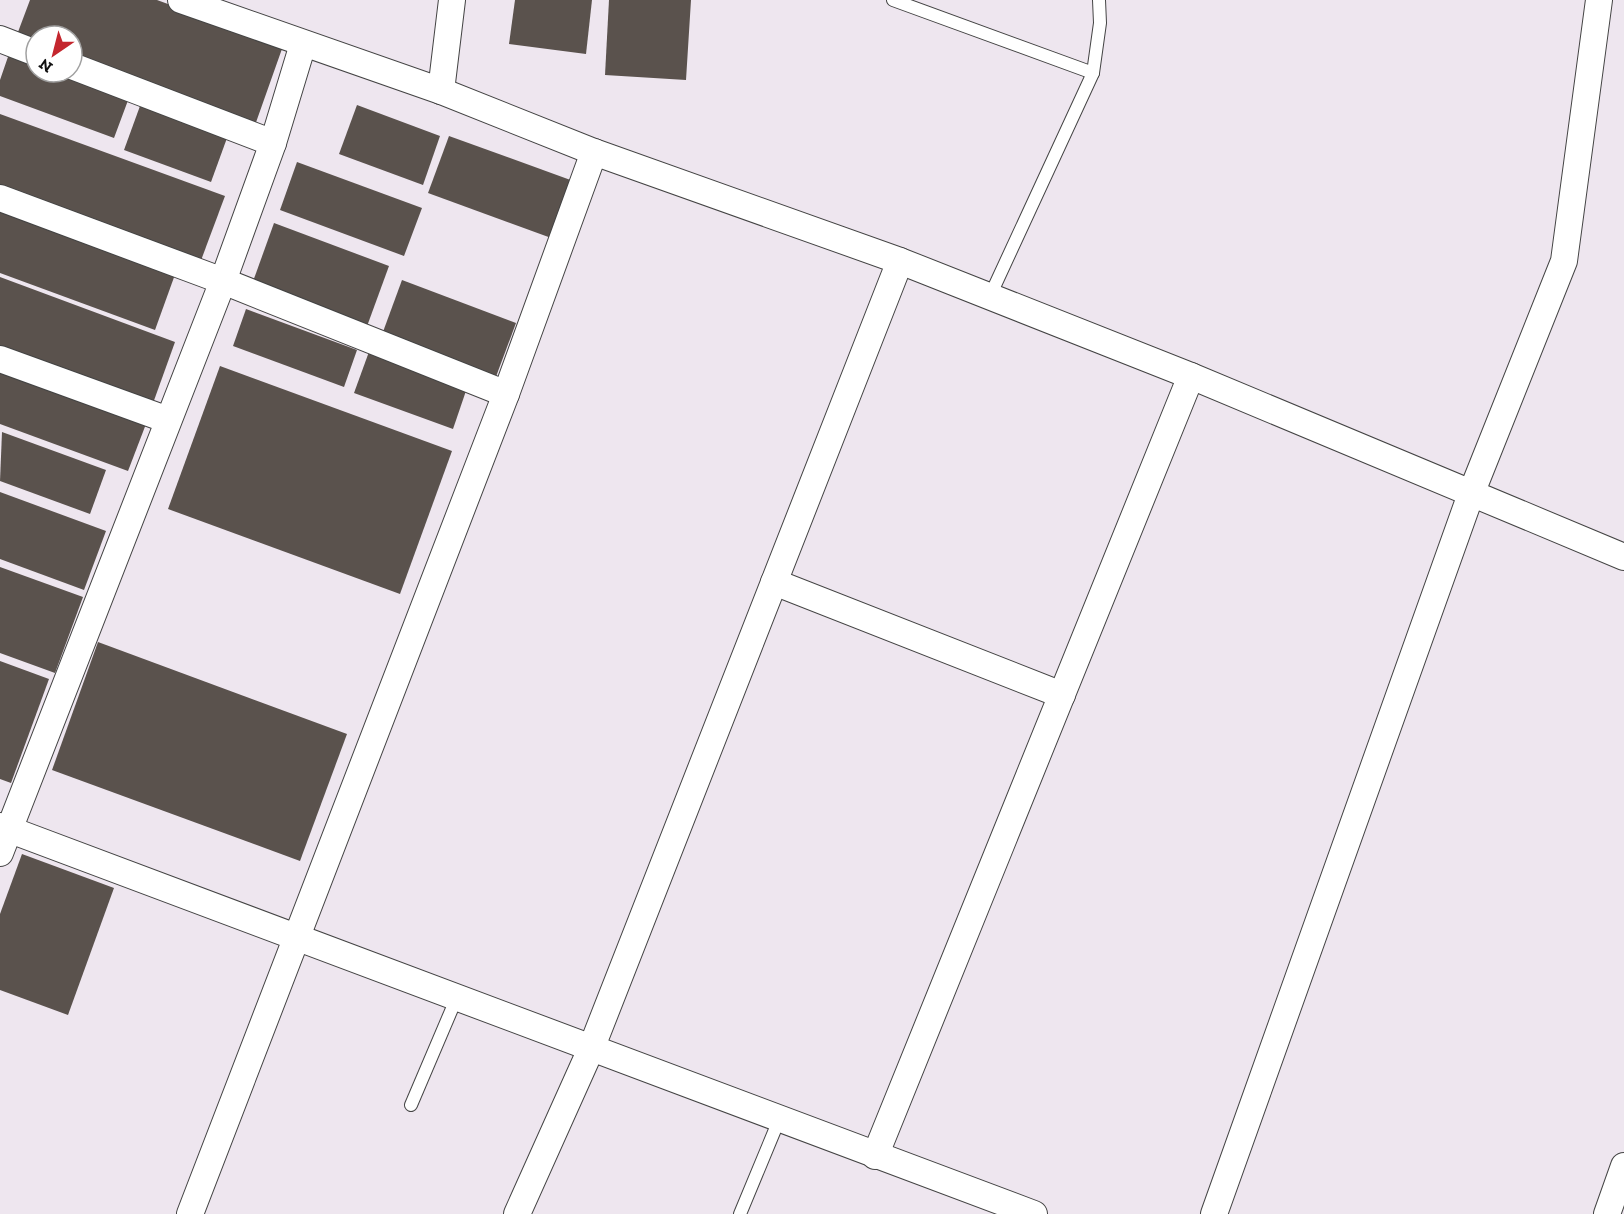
<svg xmlns="http://www.w3.org/2000/svg" width="1624" height="1214" font-family="'Zilla Slab',serif">
	<style>
		.industrial { fill: #eee6ef; fill-rule: evenodd }
		.building { fill: #5a524d }
		.lines { fill: none; stroke-linecap: round; stroke-linejoin: round }
		.service-casing { stroke: #444; stroke-width: 14 }
		.minor-casing { stroke: #444; stroke-width: 28 }
		.service { stroke: #fff; stroke-width: 12 }
		.minor { stroke: #fff; stroke-width: 26 }
	</style>
	<rect width="100%" height="100%" fill="#fffdf5"/>
	<path class="industrial" d="M0,0H1624V1214H0ZM36,36H72V72H36Z"/>
	<g class="building">
		<polygon points="30,0 157,0 283,46 254,128 72,61 72,36 36,36 36,48 15,40"/>
		<polygon points="515,0 592,0 586,54 509,44"/>
		<polygon points="609,0 691,0 686,80 605,75"/>
		<polygon points="10,51 36,61 36,72 67,72 130,95 114,138 0,96 0,80"/>
		<polygon points="357,105 440,136 423,185 339,154"/>
		<polygon points="140,106 227,138 211,182 124,150"/>
		<polygon points="0,114 225,196 200,263 0,189"/>
		<polygon points="449,136 576,182 554,239 428,193"/>
		<polygon points="297,162 422,208 404,256 280,210"/>
		<polygon points="0,203 177,269 155,330 0,273"/>
		<polygon points="274,223 389,266 366,329 251,287"/>
		<polygon points="0,277 175,342 152,406 0,350"/>
		<polygon points="402,280 516,323 494,382 380,340"/>
		<polygon points="246,309 357,350 344,387 233,346"/>
		<polygon points="370,349 468,385 453,429 354,393"/>
		<polygon points="220,366 452,451 400,594 168,509"/>
		<polygon points="0,371 146,424 128,471 0,424"/>
		<polygon points="2,432 106,470 90,514 0,481"/>
		<polygon points="0,492 106,531 84,590 0,559"/>
		<polygon points="0,567 83,597 55,673 0,653"/>
		<polygon points="98,642 347,734 300,861 52,770"/>
		<polygon points="0,661 49,679 11,783 0,779"/>
		<polygon points="22,854 114,888 68,1015 0,990 0,914"/>
	</g>
	<g class="lines">
		<defs>
			<g id="service">
				<polyline points="893,0 1093,73"/>
				<polyline points="990,296 1093,73 1100,23 1099,0"/>
				<polyline points="411,1105 457,997"/>
				<polyline points="740,1214 779,1120"/>
			</g>
			<g id="minor">
				<polyline points="181,0 441,91 594,152 900,261 1191,376 1624,557"/>
				<polyline points="0,39 36,53"/>
				<polyline points="72,66 273,143"/>
				<polyline points="441,91 452,0"/>
				<polyline points="0,198 223,281 506,394"/>
				<polyline points="0,359 168,420"/>
				<polyline points="774,582 1062,695"/>
				<polyline points="0,826 1034,1214"/>
				<polyline points="0,853 223,281 273,143 303,44"/>
				<polyline points="875,1156 1191,376"/>
				<polyline points="190,1214 506,394 594,152"/>
				<polyline points="517,1214 591,1049 900,261"/>
				<polyline points="1214,1214 1471,494 1564,261 1599,0"/>
				<polyline points="1607,1214 1624,1166"/>
			</g>
		</defs>
		<use href="#service" class="service-casing"/>
		<use href="#minor" class="minor-casing"/>
		<use href="#service" class="service"/>
		<use href="#minor" class="minor"/>
	</g>
	<g transform="translate(54 54) rotate(215)"><circle r="28" fill="#ffffff" stroke="#a0a0a0" stroke-width="1.5"/>
	<path d="M0-4.5L10 22L0 15L-10 22Z" fill="#c4262e"/>
	<text y="-9" font-size="16" font-weight="bold" text-anchor="middle" fill="#111111">N</text>
	</g>
</svg>
